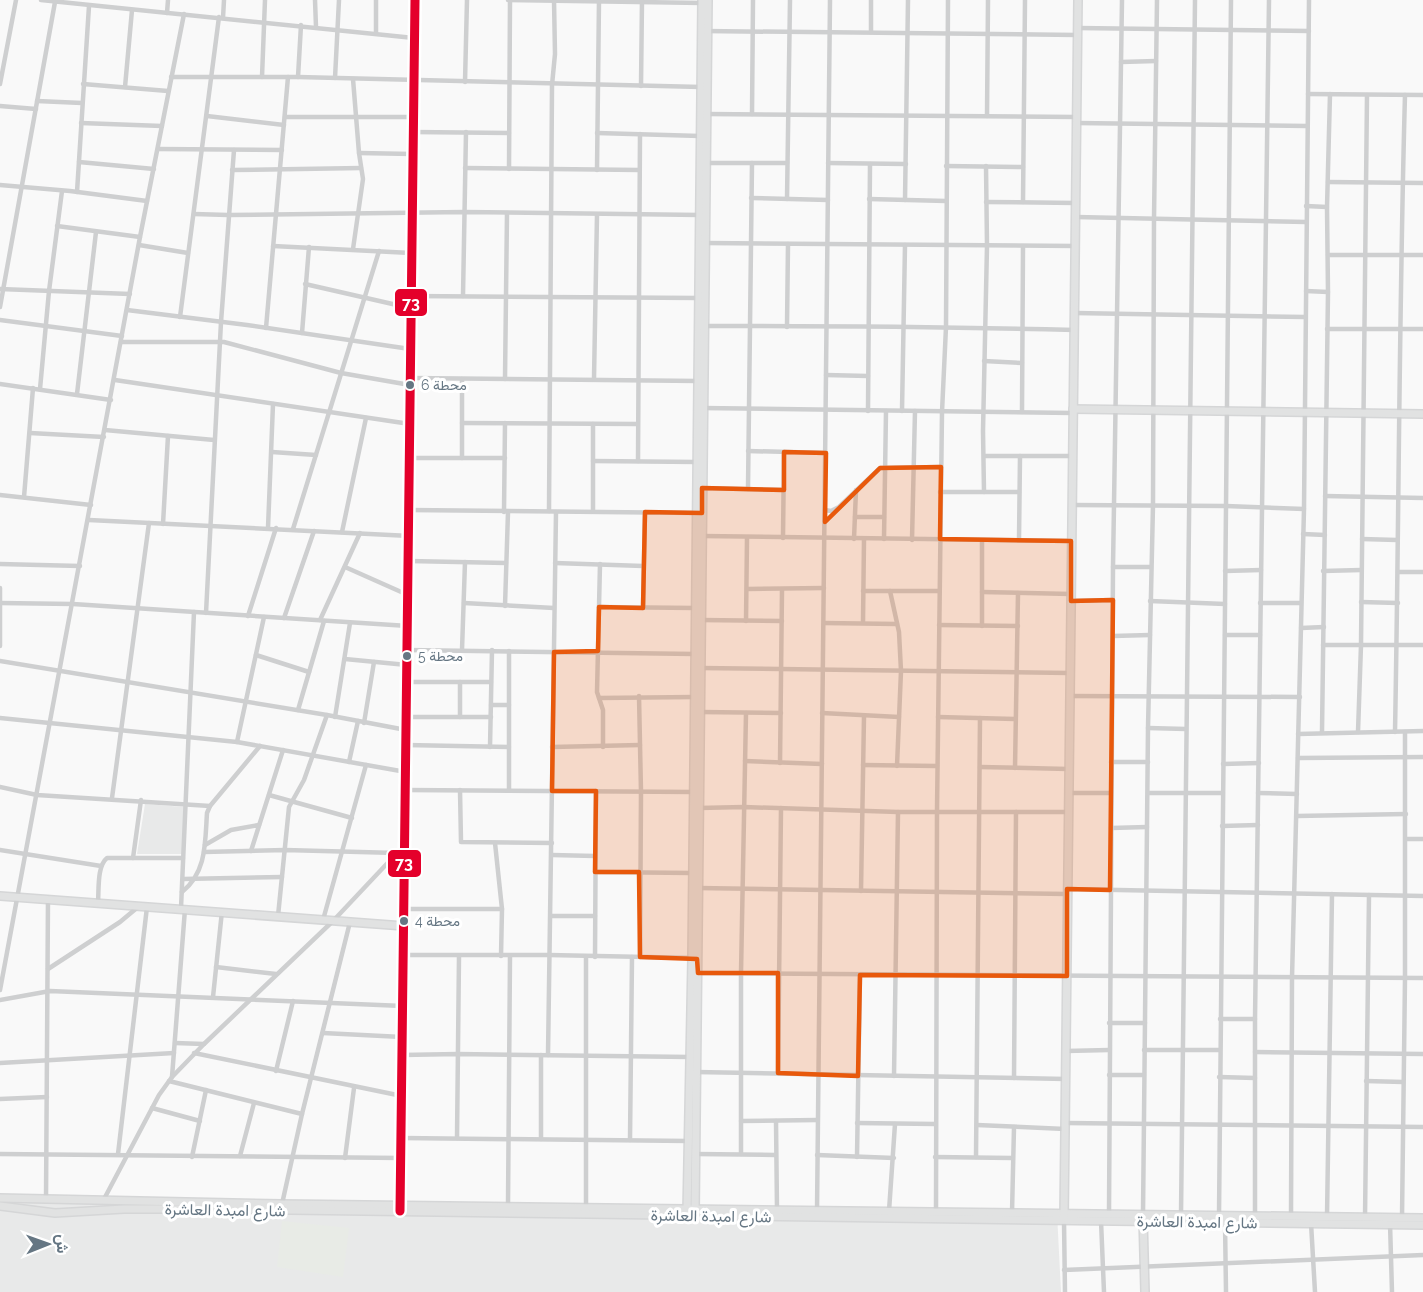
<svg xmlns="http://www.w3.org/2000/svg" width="1423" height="1292" font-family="Raleway,Vazirmatn,sans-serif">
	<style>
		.built { fill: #e8e9e9 }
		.green { fill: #e8ebe6 }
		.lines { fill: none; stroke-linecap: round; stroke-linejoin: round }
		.secondary-casing { stroke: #d5d6d7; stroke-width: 10 }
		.street { stroke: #cecfd0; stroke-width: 4.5 }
		.secondary { stroke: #e1e2e2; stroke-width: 7 }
		.bus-1-casing { stroke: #fff; stroke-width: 14 }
		.bus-1 { stroke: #e4002b; stroke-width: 9 }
		.marked { fill: #e8590c; fill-opacity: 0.2; stroke: #e8590c; stroke-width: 4.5; stroke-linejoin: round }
		.bus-dot { fill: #657683; stroke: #fff; stroke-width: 2 }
		.labels { text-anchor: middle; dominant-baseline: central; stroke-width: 6; stroke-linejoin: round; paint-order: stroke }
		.bus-label { font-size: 14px; fill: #657683; stroke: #fff; text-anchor: start }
		.street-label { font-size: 16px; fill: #657683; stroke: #fff }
		.line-badge { stroke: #fff; stroke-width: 2 }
		.badge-label { font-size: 16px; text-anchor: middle; font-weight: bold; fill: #fff }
	</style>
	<rect width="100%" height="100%" fill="#f9f9f9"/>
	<g class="built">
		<polygon points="145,804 184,807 182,854 137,854"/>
		<polygon points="0,1202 1057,1213 1061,1292 0,1292"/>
	</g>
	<polygon class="green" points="282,1221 349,1228 343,1277 277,1267"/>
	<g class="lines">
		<defs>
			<g id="secondary">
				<polyline points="1073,409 1423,414"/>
				<polyline points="0,896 404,926"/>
				<polyline points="0,1198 282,1204 1423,1218"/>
				<polyline points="0,1206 55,1213 124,1209 211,1209 1423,1225"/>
				<polyline points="400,1206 415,0"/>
				<polyline points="687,1212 692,958 702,0"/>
				<polyline points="695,1213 708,0"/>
				<polyline points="1143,1217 1145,1292"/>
				<polyline points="1064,1218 1078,0"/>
			</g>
		</defs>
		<use href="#secondary" class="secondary-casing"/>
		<g class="street">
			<polyline points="41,0 414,38"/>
			<polyline points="315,0 316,27"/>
			<polyline points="376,0 376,33"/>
			<polyline points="508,0 702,3"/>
			<polyline points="167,13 168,0"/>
			<polyline points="223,18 224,0"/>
			<polyline points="1078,28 1309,31"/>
			<polyline points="705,31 1077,35"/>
			<polyline points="871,32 871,0"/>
			<polyline points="1121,62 1156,61"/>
			<polyline points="171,77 298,77 701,87"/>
			<polyline points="262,77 265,0"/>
			<polyline points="298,77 301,25"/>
			<polyline points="335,78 339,0"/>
			<polyline points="465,82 467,0"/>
			<polyline points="0,84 16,0"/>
			<polyline points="83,84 168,91"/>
			<polyline points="641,86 642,0"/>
			<polyline points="125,87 132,10"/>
			<polyline points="1308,94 1423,95"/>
			<polyline points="37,101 82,103"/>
			<polyline points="0,106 36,109"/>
			<polyline points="707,114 1077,117"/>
			<polyline points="752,114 753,0"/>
			<polyline points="207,116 284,125"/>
			<polyline points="987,116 988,0"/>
			<polyline points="285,117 413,117"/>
			<polyline points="81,123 162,126"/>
			<polyline points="1077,123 1307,126"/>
			<polyline points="413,132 509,133"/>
			<polyline points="597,133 700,136"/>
			<polyline points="158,149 282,150"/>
			<polyline points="359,153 412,154"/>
			<polyline points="79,162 154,169"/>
			<polyline points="706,163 787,163"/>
			<polyline points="828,163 906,164"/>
			<polyline points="946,166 1023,167"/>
			<polyline points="465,168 639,170"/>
			<polyline points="509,169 510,0"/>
			<polyline points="232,170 361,168"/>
			<polyline points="597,170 599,0"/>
			<polyline points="1328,182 1423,183"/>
			<polyline points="0,185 70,191 147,201"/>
			<polyline points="77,192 89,6"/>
			<polyline points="751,198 828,200"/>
			<polyline points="787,199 790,0"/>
			<polyline points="869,199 946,201"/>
			<polyline points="905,200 908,0"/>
			<polyline points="986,202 1076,203"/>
			<polyline points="1023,202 1025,0"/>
			<polyline points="1306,206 1327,207"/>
			<polyline points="194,214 228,215 464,212 700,215"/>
			<polyline points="1076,217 1306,222"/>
			<polyline points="57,226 140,237"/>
			<polyline points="705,243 1076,246"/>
			<polyline points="139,245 188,253"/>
			<polyline points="273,246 411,253"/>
			<polyline points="353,249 363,179 359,153 353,79"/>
			<polyline points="1328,255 1423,255"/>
			<polyline points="305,284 410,308"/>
			<polyline points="0,289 130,294"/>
			<polyline points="1306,291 1328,292"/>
			<polyline points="410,296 699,298"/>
			<polyline points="463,296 466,132"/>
			<polyline points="0,307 55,2"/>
			<polyline points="127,310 247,325 410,349"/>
			<polyline points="1075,313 1305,317"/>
			<polyline points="180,317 219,17"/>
			<polyline points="0,320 122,336"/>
			<path d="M702,326C826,326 951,327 1075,330"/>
			<polyline points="787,327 788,244"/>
			<polyline points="266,328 288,77"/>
			<polyline points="1327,329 1423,329"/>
			<polyline points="302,333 309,247"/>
			<polyline points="121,342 224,342 341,373 410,385"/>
			<polyline points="984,361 1022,363"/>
			<polyline points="826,375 868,376"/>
			<polyline points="410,378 698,381"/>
			<polyline points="505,379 507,213"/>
			<polyline points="594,379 597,215"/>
			<polyline points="115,380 410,424"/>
			<polyline points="0,384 111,400"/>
			<polyline points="40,389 49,291 62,191"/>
			<polyline points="77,394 96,232"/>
			<polyline points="701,408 1073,413"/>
			<polyline points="868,411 870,164"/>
			<polyline points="902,411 905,245"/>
			<polyline points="1022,412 1023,247"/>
			<polyline points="462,423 637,424"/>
			<polyline points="105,430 214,440"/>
			<polyline points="30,433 104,437"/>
			<polyline points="748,451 826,453"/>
			<polyline points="272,452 316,455"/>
			<polyline points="985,456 1073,456"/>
			<polyline points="410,458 505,458"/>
			<polyline points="462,458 462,379"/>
			<polyline points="593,461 697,462"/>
			<polyline points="638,461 640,134"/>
			<polyline points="702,488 784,490"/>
			<polyline points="748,489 752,163"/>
			<polyline points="940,492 1019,492"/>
			<polyline points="984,492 983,431 987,246 986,166"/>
			<polyline points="0,495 91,505"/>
			<polyline points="1325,496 1423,498"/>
			<polyline points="24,497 33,388"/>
			<polyline points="1073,505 1226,506 1304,509"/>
			<polyline points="409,510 696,513"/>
			<polyline points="825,510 831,511 839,507 880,468 941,467"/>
			<polyline points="549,511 552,85 555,54 554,0"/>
			<polyline points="593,511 593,424"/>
			<polyline points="504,512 505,423"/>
			<polyline points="855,517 884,517"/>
			<polyline points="89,520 410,536"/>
			<polyline points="163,524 168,436"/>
			<polyline points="268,528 273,404"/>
			<polyline points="293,529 379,251"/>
			<polyline points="342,532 366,418"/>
			<polyline points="1303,534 1325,535"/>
			<polyline points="702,536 1071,541"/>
			<polyline points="783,538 784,452"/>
			<polyline points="854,539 856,490"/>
			<polyline points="884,539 886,411"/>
			<polyline points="1362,539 1397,540"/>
			<polyline points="912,540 915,411"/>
			<polyline points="1019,540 1020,456"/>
			<polyline points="409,561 506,563"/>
			<polyline points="555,563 643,566"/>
			<polyline points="0,564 80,566"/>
			<polyline points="600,564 597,692 603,710 603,747"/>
			<polyline points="345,567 408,595"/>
			<polyline points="1113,567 1151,567"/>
			<polyline points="1225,571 1261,570"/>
			<polyline points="1323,571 1361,570"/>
			<polyline points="1398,572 1423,572"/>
			<polyline points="0,588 0,646"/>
			<polyline points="747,589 824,588"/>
			<polyline points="863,591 939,591"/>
			<polyline points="890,591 899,632 901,671 897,766"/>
			<polyline points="982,592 1071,594"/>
			<polyline points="1070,601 1113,600"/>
			<polyline points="1150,601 1225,604"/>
			<polyline points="1361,602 1398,603"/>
			<polyline points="0,603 73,604 408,626"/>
			<polyline points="464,603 554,608"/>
			<polyline points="1260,603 1301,603"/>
			<polyline points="505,606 508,512"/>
			<polyline points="599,607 695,608"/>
			<polyline points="643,608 645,512"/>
			<polyline points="206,613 221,322 234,150"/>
			<polyline points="248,616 276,528"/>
			<polyline points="284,618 314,531"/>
			<polyline points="320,620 360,533"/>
			<polyline points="701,620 782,621"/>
			<polyline points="746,621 747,538"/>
			<polyline points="863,622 864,539"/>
			<polyline points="824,623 897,624"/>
			<polyline points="939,625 1018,626"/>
			<polyline points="982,626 982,541"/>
			<polyline points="1301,628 1324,627"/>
			<polyline points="1225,635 1260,635"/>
			<polyline points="1113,636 1150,635"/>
			<polyline points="1323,645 1423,645"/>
			<polyline points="407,650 695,654"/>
			<polyline points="462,650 465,562"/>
			<polyline points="509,651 509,790"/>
			<polyline points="256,655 309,672"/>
			<polyline points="345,659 407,665"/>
			<polyline points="0,661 327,715 406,730"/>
			<polyline points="700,668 1069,673"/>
			<polyline points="406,682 491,682"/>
			<polyline points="639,696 641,792 640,957"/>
			<polyline points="1070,696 1300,697"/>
			<polyline points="599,698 694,697"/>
			<polyline points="491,705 509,705"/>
			<polyline points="298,710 324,621"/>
			<polyline points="700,712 781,713"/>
			<polyline points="822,713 899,717"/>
			<polyline points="335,717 350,623"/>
			<polyline points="406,717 491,717"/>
			<polyline points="460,717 460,682"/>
			<polyline points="938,717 1015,719"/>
			<polyline points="0,718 237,742 406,772"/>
			<polyline points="364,723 374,662"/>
			<polyline points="1148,728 1186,729"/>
			<polyline points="1322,732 1328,292 1327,207 1330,94"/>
			<polyline points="1358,732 1361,645 1367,95"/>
			<path d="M1395,732C1399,520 1399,307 1405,95"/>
			<polyline points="1298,734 1423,731"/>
			<polyline points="237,742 264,617"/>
			<polyline points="406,745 509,747"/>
			<polyline points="490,747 492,650"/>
			<polyline points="552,747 640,745"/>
			<polyline points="1298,758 1423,757"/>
			<polyline points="745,761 822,764"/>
			<polyline points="349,762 358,721"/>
			<polyline points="1111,762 1148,762"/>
			<polyline points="780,763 782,590"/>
			<polyline points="1223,764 1259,763"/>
			<polyline points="863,765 937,766"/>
			<polyline points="980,767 1068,769"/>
			<polyline points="1015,768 1018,593"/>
			<polyline points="0,787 37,795 210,806"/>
			<polyline points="406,790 694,792"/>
			<polyline points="460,790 461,842 552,843"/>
			<polyline points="1068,793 1111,793"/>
			<polyline points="1148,793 1222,793"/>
			<polyline points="1258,793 1297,794"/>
			<polyline points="269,795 352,818"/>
			<polyline points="112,798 149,523"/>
			<polyline points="699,808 744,807 898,812 1068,812"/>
			<polyline points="1297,816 1406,814"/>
			<polyline points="1222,826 1258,825"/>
			<polyline points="1111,828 1147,827"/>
			<polyline points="1406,839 1423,839"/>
			<polyline points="495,843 502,909 501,956"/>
			<polyline points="205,845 231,830 259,825"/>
			<polyline points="0,850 101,866"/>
			<polyline points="251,851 283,750"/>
			<polyline points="204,852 285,850 397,853"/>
			<polyline points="552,855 595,856"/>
			<polyline points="133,858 141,800"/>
			<polyline points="595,872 692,873"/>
			<polyline points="183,879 282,877"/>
			<polyline points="698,888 1067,894"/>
			<polyline points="1067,889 1423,896"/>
			<polyline points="861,891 864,716"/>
			<path d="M182,892C207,872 205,842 207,813L210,806L260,746"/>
			<path d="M98,902C99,889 97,866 107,858H183"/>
			<polyline points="181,908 194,612"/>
			<polyline points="404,909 502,909"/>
			<polyline points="278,916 289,807 304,780 327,715"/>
			<polyline points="551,916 595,916"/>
			<polyline points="323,920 366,765"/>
			<polyline points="404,955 549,955 695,958"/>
			<polyline points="586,957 586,1207"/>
			<polyline points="595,957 596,791"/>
			<polyline points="216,967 276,974"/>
			<polyline points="48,969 120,922 138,907"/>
			<polyline points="698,973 1423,978"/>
			<polyline points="0,990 140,237 184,14"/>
			<polyline points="213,997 222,911"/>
			<polyline points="0,1000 50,991 403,1006"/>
			<polyline points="1220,1019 1255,1019"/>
			<polyline points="1109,1023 1145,1023"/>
			<polyline points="323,1033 402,1037"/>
			<polyline points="175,1043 204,1044"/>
			<polyline points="1144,1050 1219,1050"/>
			<polyline points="1066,1051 1109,1050"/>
			<polyline points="1255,1052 1423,1054"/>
			<polyline points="194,1053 402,1096"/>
			<polyline points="402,1055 458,1054 690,1057"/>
			<polyline points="548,1055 556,512"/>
			<polyline points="0,1063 174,1053"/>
			<polyline points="276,1071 293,1001"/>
			<polyline points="696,1072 1066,1079"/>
			<polyline points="778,1073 781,808"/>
			<polyline points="1109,1075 1144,1075"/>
			<polyline points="894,1076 898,812"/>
			<polyline points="172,1077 185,909"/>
			<polyline points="1219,1077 1255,1078"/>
			<polyline points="1014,1078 1016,812"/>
			<polyline points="169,1081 302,1114"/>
			<polyline points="1366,1081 1403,1082"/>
			<polyline points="0,1099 47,1097"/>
			<polyline points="152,1108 200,1121"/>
			<polyline points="741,1121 817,1120"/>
			<polyline points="776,1121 777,1210"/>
			<polyline points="857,1123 935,1124"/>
			<polyline points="1066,1123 1423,1127"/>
			<polyline points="977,1125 1065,1129"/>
			<polyline points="402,1138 688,1141"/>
			<polyline points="457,1138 459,956"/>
			<polyline points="541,1139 541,1055"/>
			<polyline points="630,1140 632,957"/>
			<polyline points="0,1154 401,1158"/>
			<polyline points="118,1154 147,907"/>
			<polyline points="696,1154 775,1155"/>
			<polyline points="741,1154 741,973 746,713"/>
			<polyline points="817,1155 894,1158"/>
			<polyline points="240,1156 254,1103"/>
			<polyline points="192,1157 206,1090"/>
			<polyline points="857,1157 860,975"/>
			<polyline points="935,1157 1012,1158"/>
			<polyline points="976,1157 980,718"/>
			<polyline points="345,1158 354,1088"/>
			<polyline points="46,1199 48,898"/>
			<polyline points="103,1201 159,1095 172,1077 204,1044 333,921 397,853"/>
			<polyline points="282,1204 302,1114 350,922"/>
			<polyline points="508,1206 510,956"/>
			<polyline points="817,1211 830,0"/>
			<polyline points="889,1211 895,1124"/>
			<polyline points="936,1212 937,811 942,412 946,327 948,0"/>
			<polyline points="1012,1213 1014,1127"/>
			<polyline points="1109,1214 1113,567 1122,0"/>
			<polyline points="1143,1215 1148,728 1153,505 1154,219 1157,0"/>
			<polyline points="1181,1215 1195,0"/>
			<polyline points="1219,1216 1231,0"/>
			<polyline points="1255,1216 1255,1019 1269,0"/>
			<polyline points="1291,1217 1292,978 1304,509 1309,0"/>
			<polyline points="1327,1217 1332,894"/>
			<polyline points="1365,1218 1369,895"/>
			<polyline points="1402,1218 1405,978 1405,732"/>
			<polyline points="1064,1221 1065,1292"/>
			<polyline points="1101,1221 1104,1292"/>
			<polyline points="1225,1222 1226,1292"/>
			<polyline points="1311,1223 1315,1292"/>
			<polyline points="1390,1223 1392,1292"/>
			<polyline points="1064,1270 1423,1255"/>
		</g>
		<use href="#secondary" class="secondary"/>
		<defs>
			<polyline id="bus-1" points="400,1211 415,0"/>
		</defs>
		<use href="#bus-1" class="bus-1-casing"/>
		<use href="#bus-1" class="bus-1"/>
	</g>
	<path class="marked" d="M784,452L826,453L825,522L880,468L941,467L940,539L1071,541V601L1113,600L1110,890L1067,889V976L860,975L858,1076L778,1073V973H698L697,959L640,957L639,872H595L596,791H552L554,652L598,651L599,607L643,608L645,512L702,513V488L784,490Z"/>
	<g class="bus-dot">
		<circle cx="410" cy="385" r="5"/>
		<circle cx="407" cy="656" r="5"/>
		<circle cx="404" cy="921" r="5"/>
	</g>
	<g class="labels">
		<g class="bus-label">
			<text x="421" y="385">محطة 6</text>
			<text x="418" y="656">محطة 5</text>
			<text x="415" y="921">محطة 4</text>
		</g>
		<g class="street-label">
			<text transform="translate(225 1210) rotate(1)">شارع امبدة العاشرة</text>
			<text transform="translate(711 1216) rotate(1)">شارع امبدة العاشرة</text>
			<text transform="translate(1197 1222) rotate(1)">شارع امبدة العاشرة</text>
		</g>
	</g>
	<g class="line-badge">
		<rect x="394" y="288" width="34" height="29" rx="6" fill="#e4002b"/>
		<rect x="387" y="849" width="35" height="29" rx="6" fill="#e4002b"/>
	</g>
	<g class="badge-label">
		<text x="411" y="309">73</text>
		<text x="404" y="869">73</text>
	</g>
	<g transform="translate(48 1244) rotate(89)" stroke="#ffffff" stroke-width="4.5" paint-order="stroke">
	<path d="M0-4.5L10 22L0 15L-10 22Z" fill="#657683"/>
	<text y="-9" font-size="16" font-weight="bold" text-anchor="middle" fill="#657683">ش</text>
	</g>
</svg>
